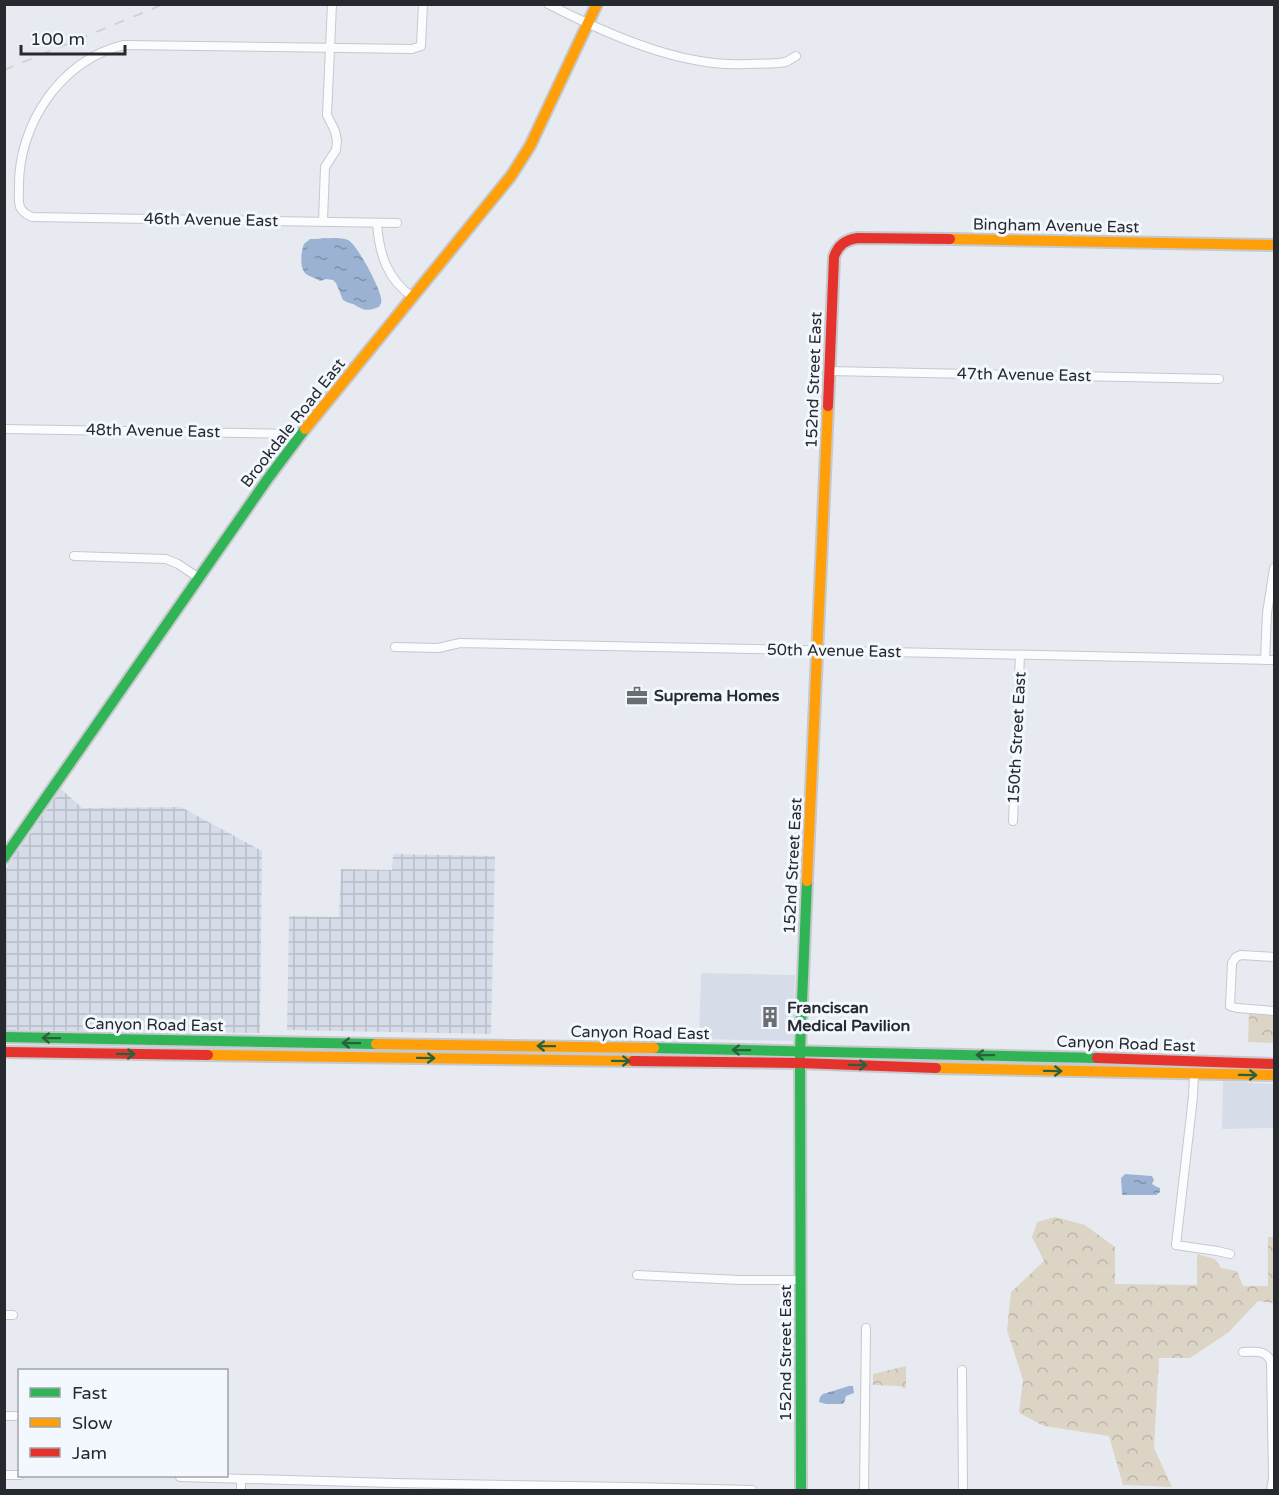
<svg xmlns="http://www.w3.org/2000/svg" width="1279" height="1495" font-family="'Varela Round',sans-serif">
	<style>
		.built { fill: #d6dde9 }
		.industrial { fill: url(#industrial-grid) }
		.forest { fill: url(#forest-crowns) }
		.water { fill: url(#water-ripples) }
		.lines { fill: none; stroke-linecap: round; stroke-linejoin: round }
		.street-casing { stroke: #c5c8cc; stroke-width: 10 }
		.fast-casing { stroke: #c5c8cc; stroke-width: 14 }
		.slow-casing { stroke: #c5c8cc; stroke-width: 14 }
		.jam-casing { stroke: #c5c8cc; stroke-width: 14 }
		.street { stroke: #fbfcfd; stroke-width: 8 }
		.fast { stroke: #30b455; stroke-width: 10 }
		.slow { stroke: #ff9f0a; stroke-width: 10 }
		.jam { stroke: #e5322d; stroke-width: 10 }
		.rail { stroke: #d1d2d3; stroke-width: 2; stroke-dasharray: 10 10; stroke-linecap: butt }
		.oneway { stroke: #2a613d }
		.labels { text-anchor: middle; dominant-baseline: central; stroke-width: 6; stroke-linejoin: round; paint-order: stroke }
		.street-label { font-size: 16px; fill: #26292d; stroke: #f3f7fe }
		.poi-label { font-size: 16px; font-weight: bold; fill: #26292d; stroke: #f3f7fe; text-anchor: start }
	</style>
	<defs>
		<pattern id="industrial-grid" width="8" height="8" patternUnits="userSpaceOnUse" patternTransform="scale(1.5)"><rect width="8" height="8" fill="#d6dde9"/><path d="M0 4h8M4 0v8" fill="none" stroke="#b8bec8"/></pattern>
		<pattern id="forest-crowns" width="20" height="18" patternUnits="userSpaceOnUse" patternTransform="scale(1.5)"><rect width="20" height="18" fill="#dcd5c6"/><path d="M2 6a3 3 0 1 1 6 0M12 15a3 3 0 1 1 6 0" fill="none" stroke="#bdb7aa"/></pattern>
		<pattern id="water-ripples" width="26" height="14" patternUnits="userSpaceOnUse" patternTransform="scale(1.5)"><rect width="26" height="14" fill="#9bb2d3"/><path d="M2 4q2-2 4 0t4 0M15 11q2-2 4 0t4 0" fill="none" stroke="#7e91ac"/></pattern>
	</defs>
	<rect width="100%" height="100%" fill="#e7ebf1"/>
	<g class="built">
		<polygon points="701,973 795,975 793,1041 699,1039"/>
		<polygon points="1223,1081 1274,1084 1273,1128 1222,1129"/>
	</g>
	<g class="industrial">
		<polygon points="61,789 82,808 181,807 262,851 260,1033 5,1030 5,870"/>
		<polygon points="393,854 495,856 491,1034 287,1030 289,916 339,917 341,869 392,870"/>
	</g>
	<g class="forest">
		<polygon points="1249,1014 1274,1015 1274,1043 1248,1042"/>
		<polygon points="1055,1217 1085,1225 1115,1247 1115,1284 1197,1285 1197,1254 1215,1259 1221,1268 1237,1271 1243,1286 1268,1286 1268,1237 1274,1237 1274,1303 1258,1301 1229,1332 1190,1358 1159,1358 1154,1448 1172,1487 1123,1485 1109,1436 1044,1426 1019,1413 1023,1380 1007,1330 1011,1292 1044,1261 1032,1237 1037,1222"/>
		<polygon points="906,1366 906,1389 899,1386 873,1385 873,1374"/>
	</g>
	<g class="water">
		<path d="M310,239C321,239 338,236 348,240C357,244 380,288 381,298C382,303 381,303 379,307C365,312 364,310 353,304C349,303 346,302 343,300L336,283L333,280L326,279L320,281C316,278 310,277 306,274C299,267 301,252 304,244Z"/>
		<polygon points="1125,1174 1152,1176 1154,1180 1152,1184 1157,1187 1160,1188 1160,1192 1156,1195 1123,1195 1122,1194 1121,1178"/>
		<polygon points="849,1386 853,1386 854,1393 846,1396 844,1403 842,1404 826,1404 819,1402 820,1397 823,1394"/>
	</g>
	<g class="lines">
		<defs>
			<g id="street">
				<path d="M548,4C593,27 649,53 700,61C725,66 753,64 779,63L786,62L796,56"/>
				<polyline points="323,221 325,167 336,150 337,141 335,131 327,115 332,4"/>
				<path d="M377,223C379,253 387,280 413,297"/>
				<path d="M397,223L32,217C16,210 19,203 19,187C18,125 61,59 124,45L412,49L421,46L423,4"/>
				<polyline points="829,371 1219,379"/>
				<polyline points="4,429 301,434"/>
				<polyline points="74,556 166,559 178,564 199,578"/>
				<polyline points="395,647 438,648 460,643 1274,660"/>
				<polyline points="1265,660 1267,613 1274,568"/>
				<polyline points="1013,821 1020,655"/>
				<polyline points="1274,957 1241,955 1236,957 1232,963 1230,1006 1237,1008 1274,1011"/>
				<polyline points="1194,1073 1193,1097 1176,1245 1217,1251 1230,1254"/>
				<polyline points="637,1275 739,1280 801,1280"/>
				<polyline points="4,1315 13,1315"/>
				<path d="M1243,1352C1255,1352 1266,1349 1271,1362L1273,1479L1271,1490"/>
				<polyline points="962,1370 963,1490"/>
				<polyline points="4,1416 15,1416"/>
				<polyline points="4,1475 20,1475"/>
				<polyline points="180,1477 393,1483 631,1487 752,1490"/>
				<polyline points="241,1479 241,1490"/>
				<polyline points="864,1490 866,1328"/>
			</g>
			<g id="fast">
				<polyline points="4,858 269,477 305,429"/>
				<polyline points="4,1037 376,1044"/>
				<polyline points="654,1048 1097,1058"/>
				<polyline points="801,1490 800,1051 807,881"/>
			</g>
			<g id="slow">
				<polyline points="950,239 1274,245"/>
				<polyline points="305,429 511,176 530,146 597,4"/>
				<polyline points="807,881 828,406"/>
				<polyline points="376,1044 654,1048"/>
				<polyline points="208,1055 633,1061"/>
				<polyline points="936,1068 1274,1075"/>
			</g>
			<g id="jam">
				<path d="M828,406L834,257C838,245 845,240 858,238L950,239"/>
				<polyline points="4,1052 208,1055"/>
				<polyline points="1097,1058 1274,1064"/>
				<polyline points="633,1061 800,1063 936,1068"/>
			</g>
		</defs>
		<use href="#street" class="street-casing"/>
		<use href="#fast" class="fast-casing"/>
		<use href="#slow" class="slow-casing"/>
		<use href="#jam" class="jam-casing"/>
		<use href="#street" class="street"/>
		<use href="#fast" class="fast"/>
		<use href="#slow" class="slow"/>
		<use href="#jam" class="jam"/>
		<polyline class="rail" points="4,70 164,4"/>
	</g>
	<defs><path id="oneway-shaft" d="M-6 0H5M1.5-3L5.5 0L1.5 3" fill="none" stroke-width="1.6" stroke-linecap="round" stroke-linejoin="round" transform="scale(1.5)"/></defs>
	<g class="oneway">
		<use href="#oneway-shaft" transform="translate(51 1038) rotate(-179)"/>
		<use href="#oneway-shaft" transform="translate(351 1043) rotate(-179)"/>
		<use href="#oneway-shaft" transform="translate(546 1046) rotate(-179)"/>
		<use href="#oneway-shaft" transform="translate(741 1050) rotate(-179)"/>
		<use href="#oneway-shaft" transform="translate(126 1054) rotate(1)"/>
		<use href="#oneway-shaft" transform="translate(985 1055) rotate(-179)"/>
		<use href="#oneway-shaft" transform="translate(426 1058) rotate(1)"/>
		<use href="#oneway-shaft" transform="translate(621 1061) rotate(1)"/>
		<use href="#oneway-shaft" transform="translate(858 1065) rotate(1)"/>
		<use href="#oneway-shaft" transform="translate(1053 1071) rotate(1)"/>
		<use href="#oneway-shaft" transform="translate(1248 1075) rotate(1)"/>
	</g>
	<defs>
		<symbol id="office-bare" viewBox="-9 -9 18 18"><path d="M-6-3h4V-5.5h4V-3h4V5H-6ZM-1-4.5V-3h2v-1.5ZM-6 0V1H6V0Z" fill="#6a6d72" stroke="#f3f7fe" stroke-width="2.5" paint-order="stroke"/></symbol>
		<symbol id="building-bare" viewBox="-9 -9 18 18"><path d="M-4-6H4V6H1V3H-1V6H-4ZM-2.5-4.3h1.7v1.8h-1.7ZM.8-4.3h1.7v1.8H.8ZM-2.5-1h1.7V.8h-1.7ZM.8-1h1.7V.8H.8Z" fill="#6a6d72" stroke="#f3f7fe" stroke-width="2.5" paint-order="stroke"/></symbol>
	</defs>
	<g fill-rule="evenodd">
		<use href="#office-bare" x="622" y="681" width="30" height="30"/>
		<use href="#building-bare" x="755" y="1002" width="30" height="30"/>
	</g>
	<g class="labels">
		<g class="street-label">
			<text transform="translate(211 220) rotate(1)">46th Avenue East</text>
			<text transform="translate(1056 226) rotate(1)">Bingham Avenue East</text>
			<text transform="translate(1024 375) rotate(1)">47th Avenue East</text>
			<text transform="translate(814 380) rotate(-88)">152nd Street East</text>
			<text transform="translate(293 423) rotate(-52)">Brookdale Road East</text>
			<text transform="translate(153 431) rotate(1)">48th Avenue East</text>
			<text transform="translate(834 651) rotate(1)">50th Avenue East</text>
			<text transform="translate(1017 738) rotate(-87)">150th Street East</text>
			<text transform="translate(793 866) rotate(-87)">152nd Street East</text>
			<text transform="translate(154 1025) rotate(1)">Canyon Road East</text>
			<text transform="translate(640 1033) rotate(1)">Canyon Road East</text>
			<text transform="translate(1126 1044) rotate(2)">Canyon Road East</text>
			<text transform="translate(786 1353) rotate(-90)">152nd Street East</text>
		</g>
		<g class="poi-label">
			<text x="654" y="696">Suprema Homes</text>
			<text x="787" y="1008">Franciscan<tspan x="787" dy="18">Medical Pavilion</tspan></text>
		</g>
	</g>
	<rect width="1279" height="1495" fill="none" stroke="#26292d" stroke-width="12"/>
	<rect x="18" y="1369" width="210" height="108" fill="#f3f7fe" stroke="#a1a5aa" stroke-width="1.5"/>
	<rect x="30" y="1388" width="30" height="9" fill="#30b455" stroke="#a1a5aa" stroke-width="1.5"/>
	<text x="72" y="1399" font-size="18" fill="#26292d">Fast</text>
	<rect x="30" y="1418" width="30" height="9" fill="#ff9f0a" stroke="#a1a5aa" stroke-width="1.5"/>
	<text x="72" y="1429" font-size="18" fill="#26292d">Slow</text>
	<rect x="30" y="1448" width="30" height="9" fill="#e5322d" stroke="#a1a5aa" stroke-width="1.5"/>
	<text x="72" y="1459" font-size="18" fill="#26292d">Jam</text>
	<path d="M21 45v9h104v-9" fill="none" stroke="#26292d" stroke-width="3"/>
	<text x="30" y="45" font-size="18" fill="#26292d" stroke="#f3f7fe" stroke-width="4.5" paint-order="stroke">100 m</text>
</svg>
